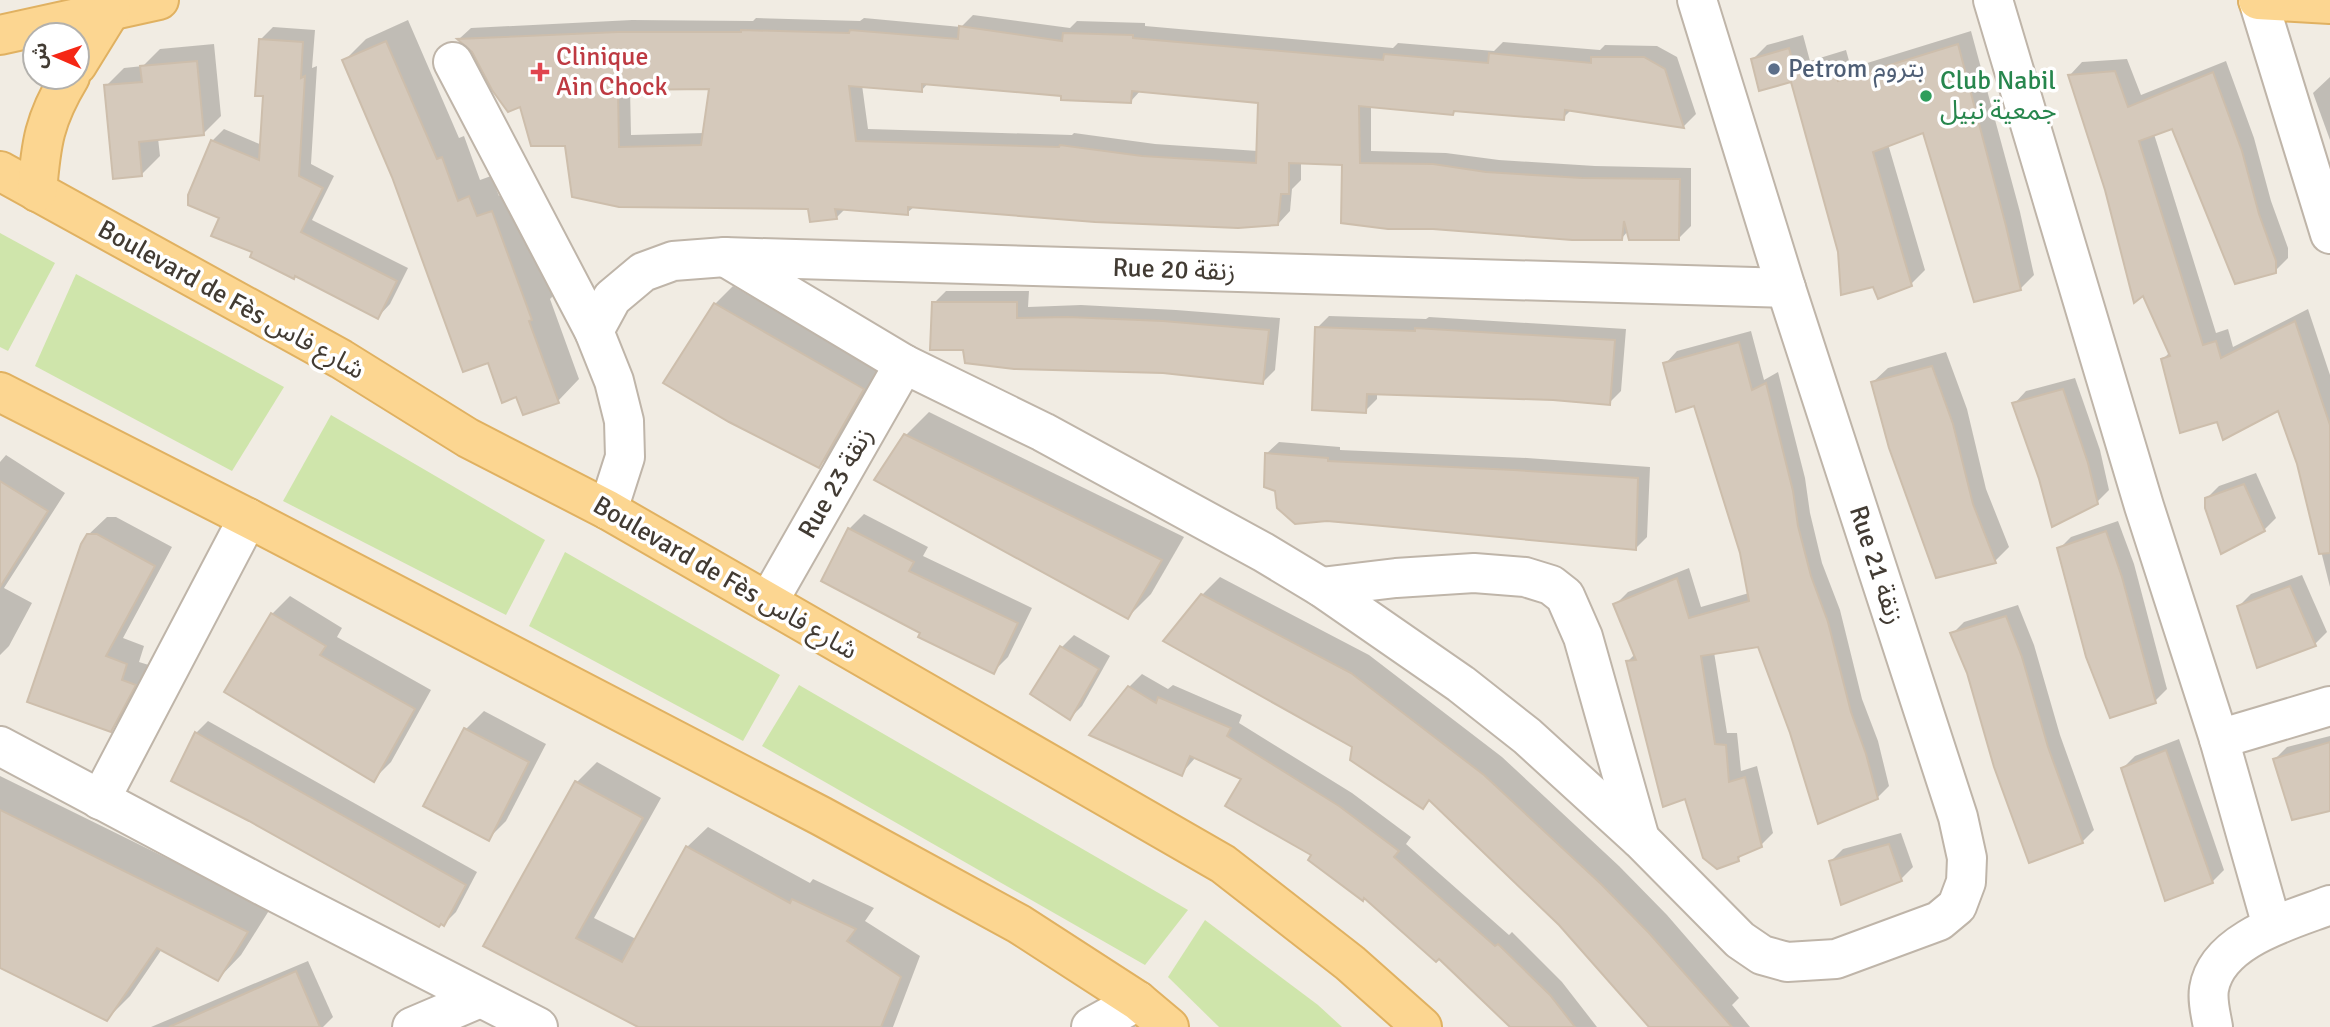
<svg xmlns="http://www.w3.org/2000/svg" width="2330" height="1027" font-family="Signika,'Noto Sans Arabic',sans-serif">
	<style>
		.green { fill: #cfe5ab }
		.shadow { fill: #0003; fill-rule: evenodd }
		.building { fill: #d5c9bb; stroke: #cdbeac; stroke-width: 2; fill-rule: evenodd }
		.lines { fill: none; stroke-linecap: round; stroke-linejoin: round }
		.minor-casing { stroke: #bfb5a9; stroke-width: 42 }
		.major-casing { stroke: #e0b161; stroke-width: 42 }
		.minor { stroke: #fff; stroke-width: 38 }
		.major { stroke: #fcd691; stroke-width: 38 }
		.service-dot { fill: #5c6f8a; stroke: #fff; stroke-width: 2.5 }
		.health-dot { fill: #e0444e; stroke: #fff; stroke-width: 2.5 }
		.leisure-dot { fill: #2e9e5b; stroke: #fff; stroke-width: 2.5 }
		.labels { text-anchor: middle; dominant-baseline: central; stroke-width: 7; stroke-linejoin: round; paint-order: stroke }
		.health-label { font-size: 26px; fill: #be3a42; stroke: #fff; text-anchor: start }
		.service-label { font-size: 26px; fill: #4e5e75; stroke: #fff; text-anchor: start }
		.leisure-label { font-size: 26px; fill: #27864d; stroke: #fff; text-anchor: start }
		.street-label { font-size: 26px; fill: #423b33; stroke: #fff }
	</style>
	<rect width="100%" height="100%" fill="#f1ece3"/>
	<g class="green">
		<polygon points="0,233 55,263 8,351 0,347"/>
		<polygon points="76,274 284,387 232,471 35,366"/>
		<polygon points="331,415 545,540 506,615 283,501"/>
		<polygon points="565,552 780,675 743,741 529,626"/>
		<polygon points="799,685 1188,910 1145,965 762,746"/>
		<polygon points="1205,920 1318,1005 1342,1027 1219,1027 1168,977"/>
	</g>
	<g class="shadow">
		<path d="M973,15L1070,28L1077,21L1145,23V26L1393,48L1398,43L1494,51L1503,42L1600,50L1605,45L1657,46L1677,57L1696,114L1684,126L1572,109L1563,118L1456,109L1453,113L1371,105V151L1446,153L1499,160L1595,166L1691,168V226L1678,239L1628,231L1622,238L1344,163L1301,162V180L1292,189L1290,211L1278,224L915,206L907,213L846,208L836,218L810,207L567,145L521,104L474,51L459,39L471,28L632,20L753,21L756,18L860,21L864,18L961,27ZM929,82L1131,101L1141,90L1260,101L1258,151L1155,144L1074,133L1072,135L868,129L862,85L921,91ZM711,87L704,133L631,135L630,88Z"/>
		<polygon points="408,20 459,138 464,136 480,180 491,176 499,196 514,190 553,296 550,299 579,379 558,401 517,395 489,361 394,176 344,61 366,39"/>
		<polygon points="273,27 315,30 312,68 317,66 311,164 334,176 312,220 408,268 390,304 378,317 255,251 221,217 212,141 224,129 262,145 265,94 261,39"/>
		<polygon points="1971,31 2020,212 2034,275 2020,289 1924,130 1888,144 1925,270 1911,284 1874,284 1840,252 1793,80 1753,59 1767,45 1803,35 1810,61 1846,50 1851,68"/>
		<polygon points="214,44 221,116 203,134 158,138 160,156 142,174 106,86 124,68 143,66 160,49"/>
		<polygon points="2127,59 2141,95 2226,61 2254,138 2271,201 2288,248 2288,258 2275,271 2173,127 2154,134 2216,333 2228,329 2233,347 2308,309 2330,375 2330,587 2299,463 2279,409 2218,420 2163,359 2170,352 2106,190 2070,75 2082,62"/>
		<polygon points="2330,77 2330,140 2313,93"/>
		<polygon points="733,286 881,371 837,448 819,466 715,304"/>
		<polygon points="946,291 1029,291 1028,307 1081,305 1176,310 1280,318 1275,370 1263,382 965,348 934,303"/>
		<polygon points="1329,316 1426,319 1429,317 1626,329 1621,391 1609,403 1553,398 1377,392 1377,399 1365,411 1317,328"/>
		<polygon points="1751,331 1764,380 1778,372 1805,478 1810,513 1822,563 1840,610 1862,699 1878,741 1889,786 1877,798 1792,732 1759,645 1714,652 1727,733 1737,733 1741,771 1757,766 1773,833 1761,845 1747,851 1738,859 1687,797 1628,661 1635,654 1616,604 1628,592 1689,568 1701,607 1749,593 1741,553 1695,404 1665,364 1677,351"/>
		<polygon points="1946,352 1967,409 1986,489 2009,547 1995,561 1873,382 1888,368"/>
		<polygon points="2075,378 2100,450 2109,490 2097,502 2041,478 2014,404 2026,391"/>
		<polygon points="929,412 1184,537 1151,594 1128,617 906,435"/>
		<polygon points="1279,442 1340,447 1340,450 1527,458 1650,467 1647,537 1635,549 1277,489 1266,454"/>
		<polygon points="6,455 65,493 4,588 32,603 9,646 0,655 0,462"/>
		<polygon points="2256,473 2276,518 2264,530 2207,498 2219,486"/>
		<polygon points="864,514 928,547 923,556 1032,608 1008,657 993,672 922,632 849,529"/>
		<polygon points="107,517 116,517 172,547 123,638 144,646 139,662 152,666 129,712 110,730 88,535"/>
		<polygon points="2118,521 2134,564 2167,689 2155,701 2059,549 2071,537"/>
		<polygon points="2302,575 2327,632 2315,644 2239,606 2251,594"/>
		<polygon points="1220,577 1369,655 1502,757 1619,866 1667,915 1739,998 1732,1005 1750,1027 1651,1027 1560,924 1431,799 1423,807 1354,746 1202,595"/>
		<polygon points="290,596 342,628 337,637 431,690 391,762 373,780 272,614"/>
		<polygon points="2018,605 2034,645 2060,735 2094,830 2082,842 1968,672 1952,634 1964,622"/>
		<polygon points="1074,635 1110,656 1082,706 1070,718 1032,693 1062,647"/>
		<polygon points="1142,674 1168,689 1173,685 1242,715 1239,723 1352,793 1411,837 1406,844 1509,935 1512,932 1562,982 1597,1027 1512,1027 1439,956 1314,854 1243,778 1196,757 1181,774 1129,687"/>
		<polygon points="484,711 546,744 506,821 488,839 466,729"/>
		<polygon points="208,721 477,872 456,912 444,924 196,733"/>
		<polygon points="2330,736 2330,809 2275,759 2287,747"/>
		<polygon points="2179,739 2224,870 2212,882 2123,768 2135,756"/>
		<polygon points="597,762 661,798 594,918 636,939 687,847 708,827 810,883 813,879 874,908 865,921 920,956 893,1027 642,1027 485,945 577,782"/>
		<polygon points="0,776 270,909 241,955 218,979 162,949 130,996 107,1019 0,966"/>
		<polygon points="1901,833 1913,867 1901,879 1831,861 1843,849"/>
		<polygon points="308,961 333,1017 323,1027 151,1027"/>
	</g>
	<g class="building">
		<path d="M959,26L1062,41L1063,33L1133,35V38L1383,60L1384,54L1488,63L1489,53L1591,63V57H1644L1665,69L1684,128L1565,110L1564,120L1454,111L1453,115L1359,106L1360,163L1433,164L1486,172L1582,178L1680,179L1679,240H1629L1624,221L1622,240H1572L1433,229H1388L1341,223L1342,165L1289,163V194H1281L1278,225L1238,228L1095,222L908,207V215L835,209L837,219L810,222L808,209L619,207L572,197L565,146H531L520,107L508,112L492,90L472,52L457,39L618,32H741V30L849,33L850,30L958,39ZM922,84L1061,96V100L1131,103L1132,91L1258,103L1256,163L1142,156L1060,145L1059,147L856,141L849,86L922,92ZM709,89L701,145L619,147L618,90Z"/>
		<polygon points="259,39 303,42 301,78 305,76 299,176 323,188 301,232 397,281 378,319 295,276 294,279 250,257 252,252 211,236 219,218 188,205 188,195 211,140 259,160 263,96 255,96"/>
		<polygon points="386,41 437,159 442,157 458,201 469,196 477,216 492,211 532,320 529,321 559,403 523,415 516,397 502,403 488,363 463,372 392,177 342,60"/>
		<polygon points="1958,44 2006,226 2021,290 1974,302 1923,133 1873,152 1912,286 1878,299 1873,287 1841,295 1838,252 1791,82 1759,91 1751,59 1789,48 1796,74 1832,63 1838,81"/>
		<polygon points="197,61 204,135 139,142 142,176 113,179 104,85 142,82 140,66"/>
		<polygon points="2115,71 2128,107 2213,72 2242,151 2259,214 2276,261 2276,273 2235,284 2172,129 2139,141 2203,345 2216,341 2221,358 2295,321 2330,425 2330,553 2319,554 2297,464 2278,411 2223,440 2217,422 2180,433 2161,359 2170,356 2143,296 2134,303 2105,190 2068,75"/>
		<polygon points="932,302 1017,302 1017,318 1068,317 1163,321 1269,330 1263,384 1163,373 1014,369 965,363 963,350 930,350"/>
		<polygon points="714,303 864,389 819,468 729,422 663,383"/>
		<polygon points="1315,327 1415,331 1415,328 1615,340 1610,405 1553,400 1367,394 1366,413 1312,410"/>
		<polygon points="1739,342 1752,390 1766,383 1793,491 1798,526 1811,576 1828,622 1851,712 1866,754 1878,799 1818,824 1790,733 1758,647 1701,656 1715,744 1726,745 1729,782 1745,777 1762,847 1738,857 1739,861 1717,869 1703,858 1685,799 1663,807 1626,661 1636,660 1613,604 1677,578 1689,618 1749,601 1740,553 1694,406 1676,412 1663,363"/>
		<polygon points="1932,366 1953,424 1973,504 1996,563 1936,578 1889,448 1871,382"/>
		<polygon points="2063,389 2088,463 2098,504 2052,527 2039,479 2012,403"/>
		<polygon points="904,434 1162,560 1128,619 874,480"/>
		<polygon points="1265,453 1328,458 1328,461 1514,470 1638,478 1636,550 1372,525 1327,521 1295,524 1277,508 1275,491 1264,487"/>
		<polygon points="0,481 48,511 0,587"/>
		<polygon points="2244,484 2265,531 2221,554 2205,508 2205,498"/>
		<polygon points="848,528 914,562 909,571 1018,623 994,674 918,637 920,633 821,581"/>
		<polygon points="2106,531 2122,577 2156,703 2110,718 2086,657 2057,548"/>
		<polygon points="87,534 97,534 155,566 106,656 127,664 122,680 136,685 111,732 27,702 81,544"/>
		<polygon points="2290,586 2316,646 2257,668 2237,606"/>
		<polygon points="1201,594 1351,673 1484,775 1601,884 1649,933 1732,1027 1649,1027 1559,925 1429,800 1423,809 1350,760 1352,747 1163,641"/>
		<polygon points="271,613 326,646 320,655 415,709 374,782 224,692"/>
		<polygon points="2006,616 2022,657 2048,747 2083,843 2029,863 1994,767 1967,673 1950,633"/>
		<polygon points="1060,646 1099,669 1070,720 1030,694"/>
		<polygon points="1128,686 1156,703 1158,697 1231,728 1227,736 1339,806 1399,851 1394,857 1495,946 1498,944 1550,995 1575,1027 1510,1027 1439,959 1436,962 1364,898 1363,901 1308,860 1311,855 1225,806 1241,779 1190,756 1182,776 1089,735"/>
		<polygon points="464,728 529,762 489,841 423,806"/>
		<polygon points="195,732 466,885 444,926 441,924 439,927 249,821 171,781"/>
		<polygon points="2330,742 2330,811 2292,820 2273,759"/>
		<polygon points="2166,750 2213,883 2165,901 2121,768"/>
		<polygon points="575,781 643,818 576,938 622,962 686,846 790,903 792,899 856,929 847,941 901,977 881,1027 638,1027 483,946"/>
		<polygon points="0,810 248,932 218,981 157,948 107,1021 0,968"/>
		<polygon points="1889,844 1902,881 1841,905 1829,861"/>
		<polygon points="296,971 320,1027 169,1027 244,994"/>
	</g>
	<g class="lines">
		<defs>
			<g id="minor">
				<polyline points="1993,0 2144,506 2219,739 2272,926"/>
				<polyline points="2258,0 2330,234"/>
				<polyline points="453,62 594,331 614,381 624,421 625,457 608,510"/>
				<polyline points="725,257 904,364 1043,432 1263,552 1321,587 1461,684 1527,736 1641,840 1740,940 1762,955 1787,962 1836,959 1939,921 1957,906 1966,882 1967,858 1958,817 1786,288 1697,0"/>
				<polyline points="594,331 612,298 643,272 673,261 725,257 1786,288"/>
				<polyline points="1321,587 1396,578 1474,573 1525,577 1551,585 1565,596 1583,637 1640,839"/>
				<polyline points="768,602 904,364"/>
				<polyline points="2219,739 2330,706"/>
				<polyline points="0,746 267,888 538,1027"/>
				<polyline points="100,800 248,518"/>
				<polyline points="412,1027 480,998"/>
				<polyline points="1091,1027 1138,1001"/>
				<path d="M2213,1027C2211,1015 2207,1001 2209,989C2217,939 2291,920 2330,905"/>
			</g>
			<g id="major">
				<polyline points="2258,0 2330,4"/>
				<polyline points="0,35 159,0"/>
				<polyline points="77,65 111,10"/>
				<polyline points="0,171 341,359 468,438 608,510 1223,864 1350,963 1422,1027"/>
				<path d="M37,192C41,143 44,120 70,77"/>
				<polyline points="0,392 248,518 821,816 1019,924 1138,1001 1169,1027"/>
			</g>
		</defs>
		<use href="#minor" class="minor-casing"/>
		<use href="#major" class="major-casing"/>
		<use href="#minor" class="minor"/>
		<use href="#major" class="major"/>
	</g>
	<circle class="service-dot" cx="1774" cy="69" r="7"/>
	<path class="health-dot" d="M536.5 61.5h7v7h7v7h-7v7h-7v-7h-7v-7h7z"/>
	<circle class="leisure-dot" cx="1926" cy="96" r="7"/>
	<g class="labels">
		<g class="health-label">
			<text x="556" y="57">Clinique<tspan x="556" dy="30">Ain Chock</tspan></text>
		</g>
		<g class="service-label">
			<text x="1788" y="69">Petrom بتروم</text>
		</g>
		<g class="leisure-label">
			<text x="1940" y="81">Club Nabil<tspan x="1940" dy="30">جمعية نبيل</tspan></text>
		</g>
		<g class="street-label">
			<text transform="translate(1174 270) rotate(2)">Rue 20 زنقة</text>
			<text transform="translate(231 300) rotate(29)">Boulevard de Fès شارع فاس</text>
			<text transform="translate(836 483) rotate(-60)">Rue 23 زنقة</text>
			<text transform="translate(1876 565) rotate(72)">Rue 21 زنقة</text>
			<text transform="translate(725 578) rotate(30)">Boulevard de Fès شارع فاس</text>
		</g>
	</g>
	<g transform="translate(56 56) rotate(272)"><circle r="33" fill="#ffffff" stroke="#b3b1ad" stroke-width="2"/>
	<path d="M0-5L12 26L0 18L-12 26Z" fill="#f52715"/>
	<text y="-10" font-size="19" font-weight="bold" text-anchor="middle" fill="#423b33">ش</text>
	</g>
</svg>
